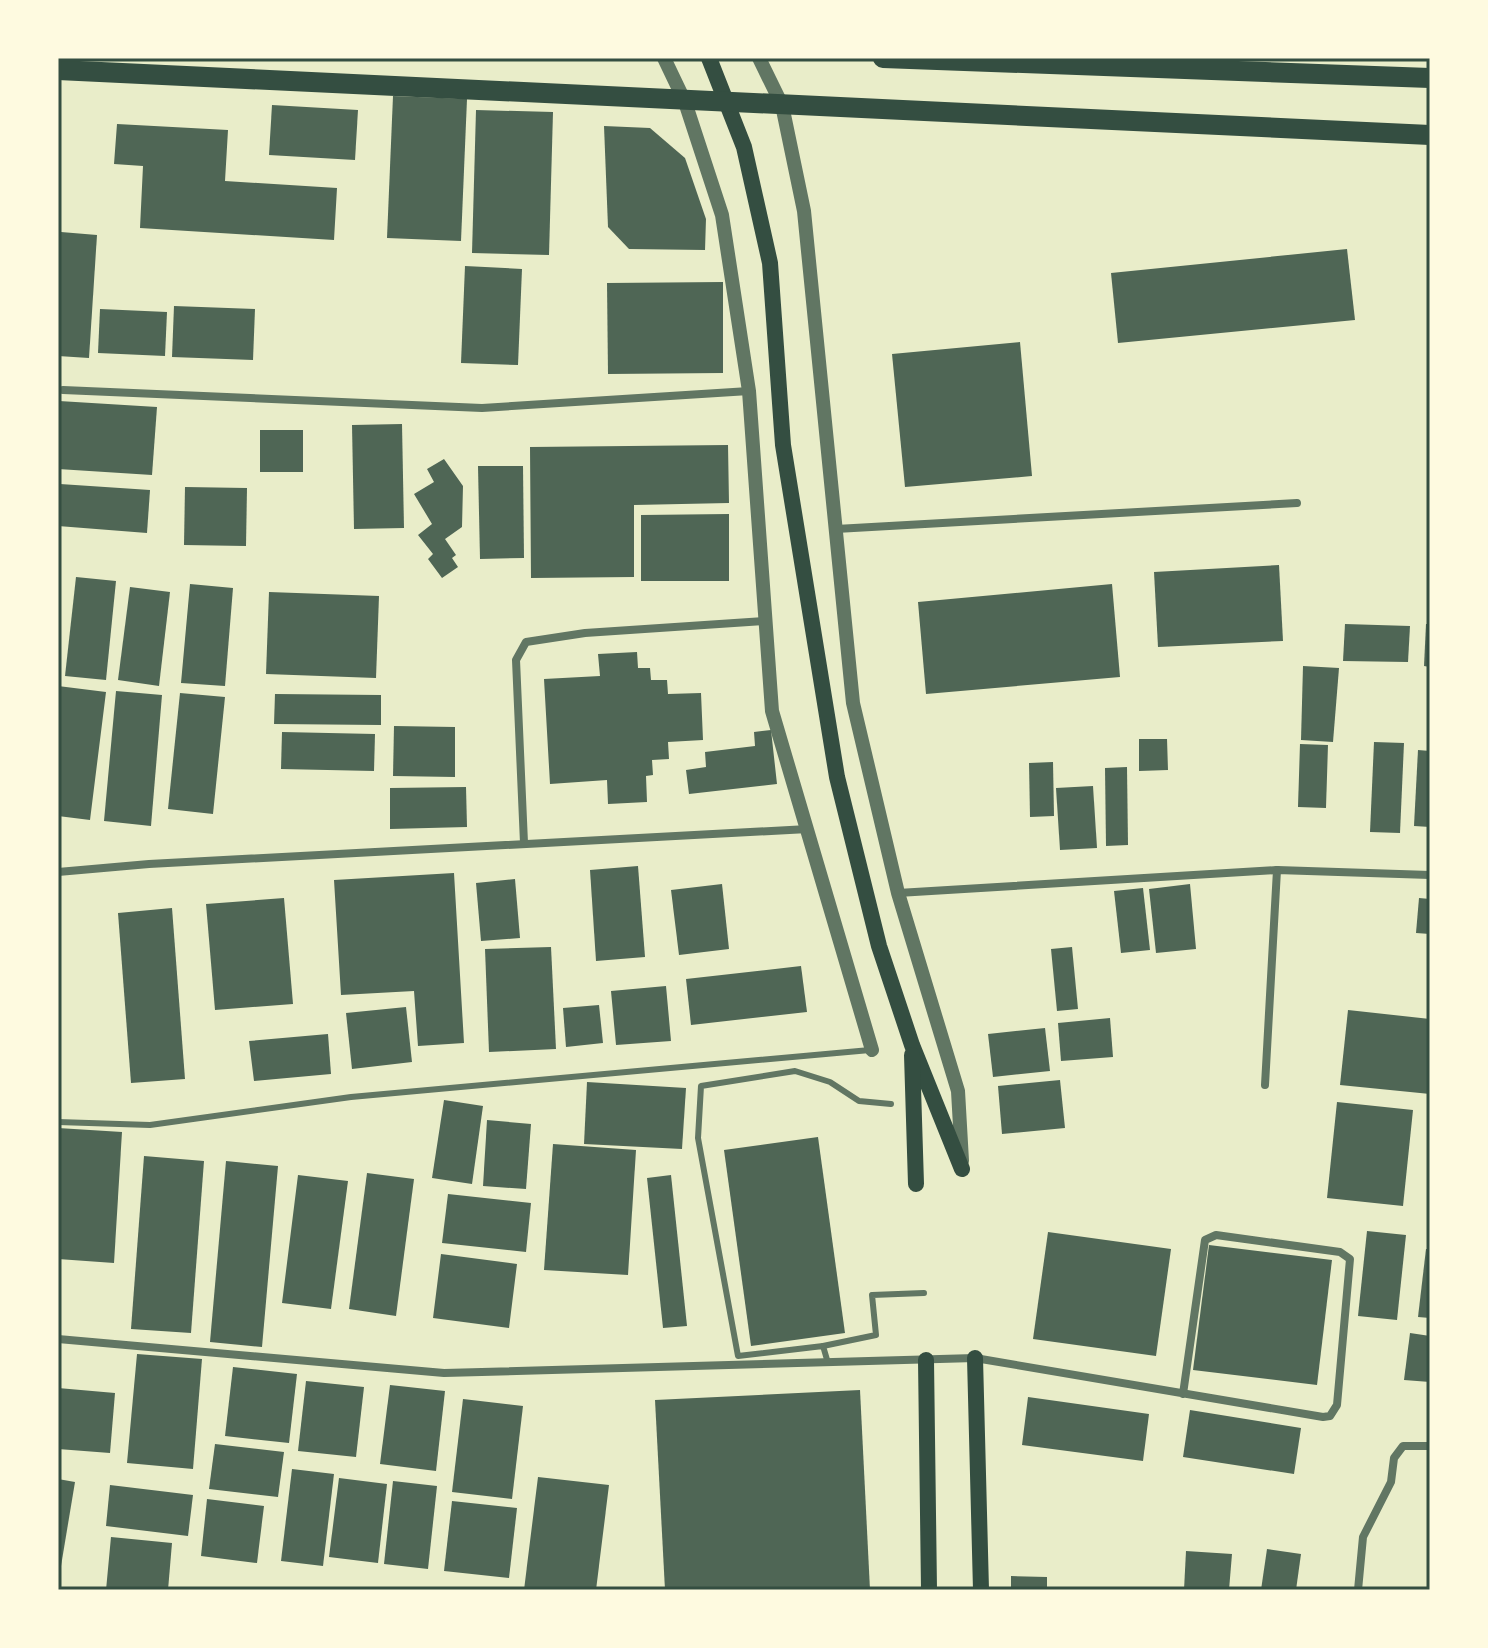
<svg xmlns="http://www.w3.org/2000/svg" width="1488" height="1648" font-family="'Work Sans',sans-serif">
	<style>
		.building { fill: #4f6655 }
		.lines { fill: none; stroke-linecap: round; stroke-linejoin: round }
		.service { stroke: #617663; stroke-width: 6 }
		.minor { stroke: #617663; stroke-width: 8 }
		.tertiary { stroke: #617663; stroke-width: 14 }
		.secondary { stroke: #344e41; stroke-width: 16 }
		.primary { stroke: #344e41; stroke-width: 20 }
		.neatline { fill: none; stroke: #344e41; stroke-width: 3 }
	</style>
	<rect width="100%" height="100%" fill="#e9edc9"/>
	<g class="building">
		<polygon points="393,96 467,99 461,241 387,238"/>
		<polygon points="272,105 358,110 355,160 269,155"/>
		<polygon points="476,110 553,112 549,255 472,253"/>
		<polygon points="117,124 228,130 225,181 337,188 334,240 140,228 143,166 114,164"/>
		<polygon points="604,126 650,128 685,158 706,219 705,250 629,249 608,227"/>
		<polygon points="61,232 97,235 89,358 58,356"/>
		<polygon points="1347,249 1355,320 1118,343 1111,273"/>
		<polygon points="465,266 522,269 518,365 461,363"/>
		<polygon points="723,282 723,373 608,374 607,283"/>
		<polygon points="174,306 255,309 253,360 172,357"/>
		<polygon points="100,309 167,312 165,356 98,353"/>
		<polygon points="1020,342 1032,476 905,487 892,354"/>
		<polygon points="59,401 157,407 152,475 58,469"/>
		<polygon points="402,424 404,528 354,529 352,425"/>
		<rect x="260" y="430" width="43" height="42"/>
		<polygon points="728,445 729,503 634,505 634,577 531,578 530,447"/>
		<polygon points="444,459 463,486 462,527 445,539 456,555 452,558 458,567 442,578 428,559 433,554 418,535 432,524 414,494 434,482 427,469"/>
		<polygon points="478,466 523,466 524,558 480,559"/>
		<polygon points="60,484 150,490 147,533 58,526"/>
		<polygon points="185,487 247,488 246,546 184,545"/>
		<polygon points="729,514 729,581 641,581 641,515"/>
		<polygon points="1279,565 1283,641 1158,647 1154,572"/>
		<polygon points="76,577 116,581 106,680 65,676"/>
		<polygon points="190,584 233,588 225,686 181,683"/>
		<polygon points="1112,584 1120,677 926,694 918,602"/>
		<polygon points="130,587 170,592 159,686 118,680"/>
		<polygon points="269,592 379,596 376,678 266,674"/>
		<polygon points="1345,624 1410,626 1408,662 1343,661"/>
		<polygon points="1426,624 1430,624 1430,667 1424,666"/>
		<polygon points="637,652 638,668 650,668 651,680 667,680 668,694 701,693 703,740 668,742 669,759 652,760 653,775 646,776 647,802 608,804 607,780 550,784 544,679 600,676 598,654"/>
		<polygon points="1303,666 1339,668 1333,742 1301,740"/>
		<polygon points="58,686 106,692 90,820 58,816"/>
		<polygon points="116,691 162,695 151,826 104,821"/>
		<polygon points="180,693 225,697 213,814 168,809"/>
		<polygon points="275,694 381,695 381,725 274,724"/>
		<polygon points="394,726 455,727 455,777 393,776"/>
		<polygon points="771,730 777,784 689,794 686,770 706,767 705,752 755,746 754,732"/>
		<polygon points="282,732 375,734 374,771 281,769"/>
		<polygon points="1139,739 1167,739 1168,770 1139,771"/>
		<polygon points="1374,742 1404,743 1400,833 1370,832"/>
		<polygon points="1300,744 1328,745 1326,808 1298,807"/>
		<polygon points="1418,750 1430,751 1430,827 1414,826"/>
		<polygon points="1053,762 1054,816 1030,817 1029,763"/>
		<polygon points="1127,767 1128,845 1106,846 1105,768"/>
		<polygon points="1093,786 1097,848 1060,850 1056,788"/>
		<polygon points="466,787 467,827 390,829 390,788"/>
		<polygon points="638,866 645,957 596,961 590,870"/>
		<polygon points="454,873 464,1043 418,1046 414,991 341,995 334,880"/>
		<polygon points="515,879 520,938 481,941 476,883"/>
		<polygon points="722,884 729,949 679,955 671,890"/>
		<polygon points="1190,884 1196,949 1156,953 1149,889"/>
		<polygon points="1143,888 1150,950 1121,953 1114,891"/>
		<polygon points="284,898 293,1004 215,1010 206,904"/>
		<polygon points="1419,898 1430,899 1430,934 1416,933"/>
		<polygon points="172,908 185,1079 131,1083 118,913"/>
		<polygon points="551,947 556,1049 489,1052 485,949"/>
		<polygon points="1072,947 1078,1009 1057,1011 1051,949"/>
		<polygon points="801,966 807,1012 691,1025 686,979"/>
		<polygon points="666,986 671,1041 616,1045 611,991"/>
		<polygon points="599,1005 603,1043 566,1047 563,1008"/>
		<polygon points="406,1007 412,1062 352,1069 346,1013"/>
		<polygon points="1348,1010 1430,1019 1430,1094 1340,1085"/>
		<polygon points="1110,1018 1113,1057 1061,1061 1058,1023"/>
		<polygon points="1045,1028 1050,1071 993,1077 988,1034"/>
		<polygon points="328,1034 331,1074 254,1081 249,1041"/>
		<polygon points="1060,1080 1065,1128 1002,1134 998,1086"/>
		<polygon points="587,1082 686,1088 682,1149 584,1144"/>
		<polygon points="444,1100 483,1106 472,1184 432,1178"/>
		<polygon points="1337,1102 1413,1110 1403,1206 1327,1198"/>
		<polygon points="487,1120 531,1124 526,1189 483,1186"/>
		<polygon points="58,1128 122,1132 114,1263 58,1259"/>
		<polygon points="818,1137 845,1333 751,1346 724,1150"/>
		<polygon points="553,1144 636,1150 628,1275 544,1270"/>
		<polygon points="144,1156 204,1161 191,1333 131,1329"/>
		<polygon points="226,1161 278,1166 262,1347 210,1342"/>
		<polygon points="367,1173 414,1179 396,1316 349,1309"/>
		<polygon points="298,1175 348,1181 331,1309 282,1303"/>
		<polygon points="671,1175 687,1326 663,1328 647,1178"/>
		<polygon points="448,1194 531,1203 526,1252 442,1243"/>
		<polygon points="1367,1231 1406,1235 1397,1320 1358,1316"/>
		<polygon points="1048,1232 1171,1249 1156,1356 1033,1339"/>
		<polygon points="1209,1245 1332,1260 1317,1385 1193,1370"/>
		<polygon points="1426,1249 1430,1249 1430,1318 1418,1317"/>
		<polygon points="441,1254 517,1264 509,1328 433,1318"/>
		<polygon points="1410,1333 1430,1336 1430,1382 1404,1380"/>
		<polygon points="137,1354 202,1359 193,1469 127,1463"/>
		<polygon points="233,1367 297,1374 289,1443 225,1436"/>
		<polygon points="306,1381 364,1387 356,1457 298,1451"/>
		<polygon points="390,1385 445,1391 436,1471 380,1464"/>
		<polygon points="58,1388 115,1393 110,1453 58,1449"/>
		<polygon points="860,1390 870,1590 665,1590 655,1400"/>
		<polygon points="1028,1397 1149,1414 1143,1461 1022,1445"/>
		<polygon points="463,1399 523,1406 512,1499 452,1492"/>
		<polygon points="1190,1410 1301,1428 1294,1474 1183,1457"/>
		<polygon points="215,1444 284,1452 278,1497 209,1489"/>
		<polygon points="292,1469 334,1474 323,1566 281,1561"/>
		<polygon points="538,1477 609,1485 596,1590 524,1590"/>
		<polygon points="339,1478 387,1484 378,1563 329,1557"/>
		<polygon points="58,1479 75,1482 60,1572 58,1572"/>
		<polygon points="393,1481 437,1486 428,1569 384,1564"/>
		<polygon points="110,1485 193,1495 188,1536 106,1526"/>
		<polygon points="207,1499 264,1506 257,1563 201,1556"/>
		<polygon points="452,1501 517,1508 509,1578 444,1571"/>
		<polygon points="111,1537 172,1543 168,1590 106,1590"/>
		<polygon points="1267,1549 1301,1554 1296,1590 1261,1590"/>
		<polygon points="1186,1551 1232,1554 1229,1590 1184,1590"/>
		<polygon points="1011,1576 1047,1577 1047,1590 1011,1590"/>
	</g>
	<g class="lines">
		<g class="service">
			<polyline points="58,1122 150,1125 351,1097 870,1050"/>
			<polyline points="823,1346 876,1335 872,1295 924,1293"/>
			<polyline points="828,1363 823,1346 738,1356 698,1138 701,1086 795,1071 830,1082 859,1101 891,1104"/>
		</g>
		<g class="minor">
			<polyline points="63,390 482,408 749,391"/>
			<polyline points="836,529 1297,503"/>
			<polyline points="524,843 516,660 526,642 585,633 765,621"/>
			<polyline points="58,872 149,864 808,829"/>
			<polyline points="898,893 1277,870 1430,875"/>
			<polyline points="1265,1085 1277,870"/>
			<polyline points="58,1339 444,1373 975,1358 1323,1417 1330,1416 1337,1405 1350,1259 1340,1252 1216,1235 1205,1240 1183,1394"/>
			<polyline points="1358,1590 1363,1537 1391,1482 1394,1458 1403,1446 1430,1446"/>
		</g>
		<g class="tertiary">
			<polyline points="664,58 685,102 722,215 749,391 772,711 872,1050"/>
			<polyline points="759,58 782,105 804,211 853,703 898,893 958,1091 962,1161"/>
		</g>
		<g class="secondary">
			<polyline points="709,58 744,147 770,263 783,445 837,777 879,946 912,1045 962,1169"/>
			<polyline points="912,1055 916,1184"/>
			<polyline points="975,1358 981,1590"/>
			<polyline points="926,1360 929,1590"/>
		</g>
		<g class="primary">
			<polyline points="883,58 1430,78"/>
			<polyline points="58,70 1430,135"/>
		</g>
	</g>
	<rect width="1488" height="1648" fill="none" stroke="#fefae0" stroke-width="120"/>
	<rect x="60" y="60" width="1368" height="1528" class="neatline"/>
</svg>
